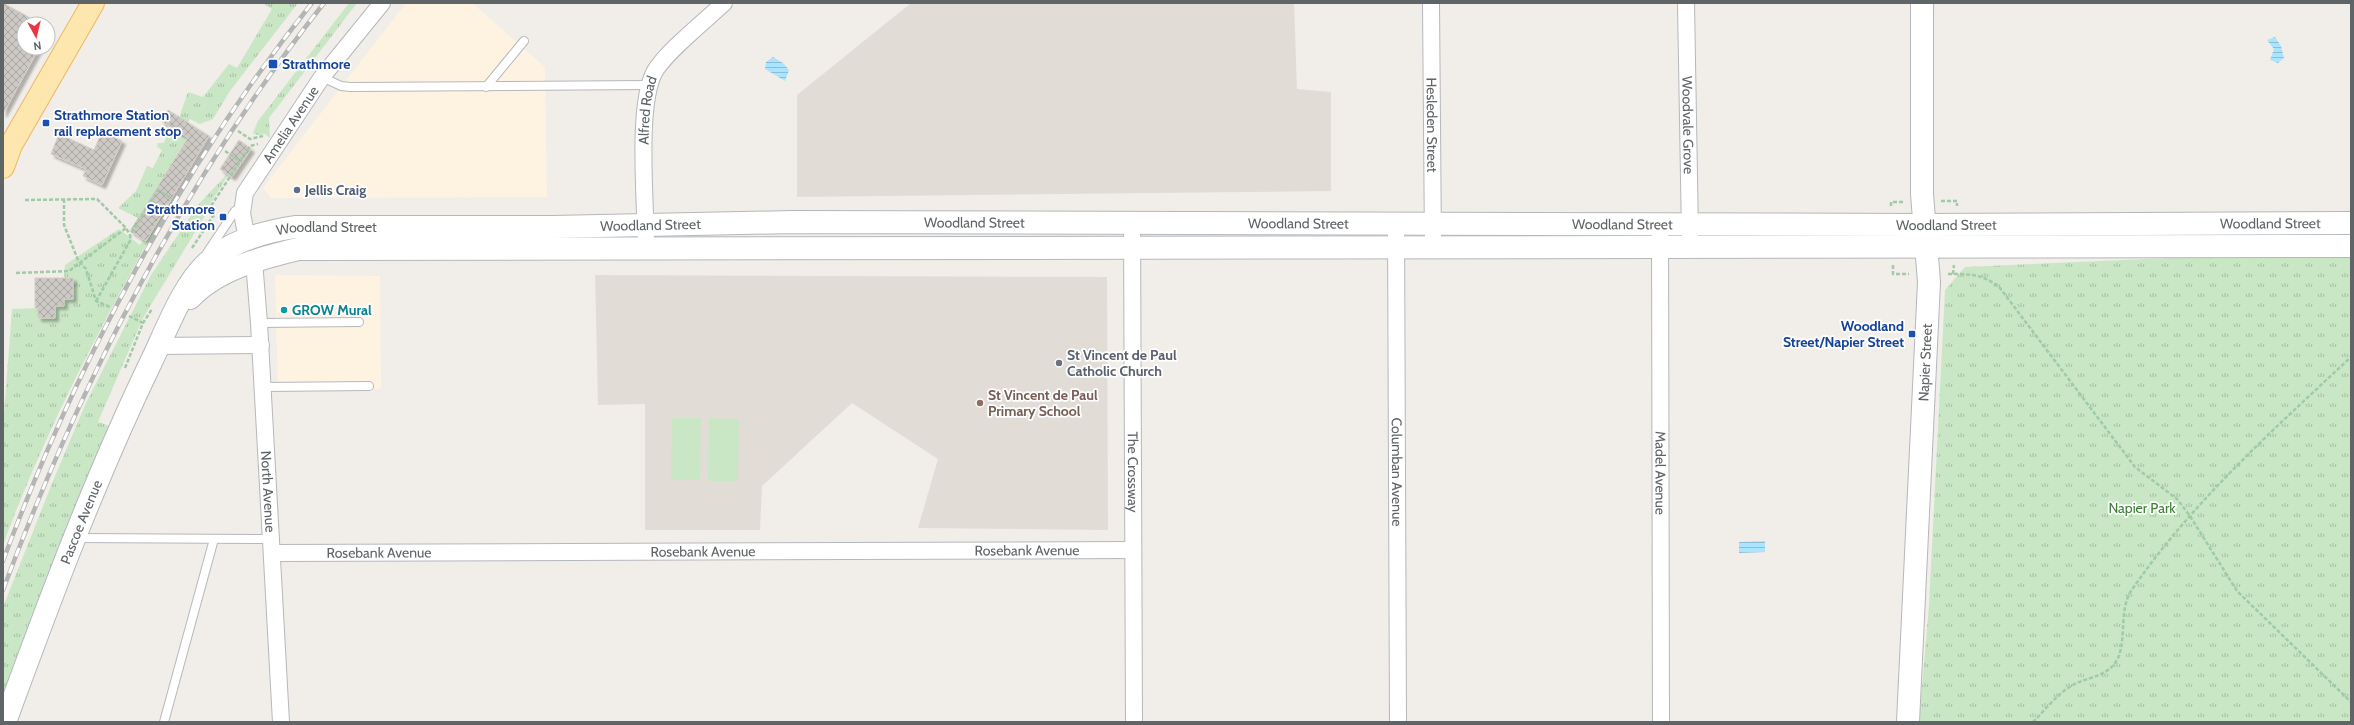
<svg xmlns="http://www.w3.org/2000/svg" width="2354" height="725" font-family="Cabin,sans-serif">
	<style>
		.commercial { fill: #fef3e0 }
		.education { fill: #e1ddd6 }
		.grass { fill: url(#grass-tufts) }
		.pitch { fill: #c9e7c5 }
		.water { fill: url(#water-rules) }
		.building { fill: url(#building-cross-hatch); stroke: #d5cfc6; filter: url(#shadow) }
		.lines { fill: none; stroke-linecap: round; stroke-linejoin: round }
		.lane-casing { stroke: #b5b8bc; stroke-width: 10 }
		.street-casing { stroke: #b5b8bc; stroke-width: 18 }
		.secondary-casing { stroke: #b4b8bc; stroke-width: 24 }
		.primary-casing { stroke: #f0b661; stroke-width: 24 }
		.path { stroke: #9fcba6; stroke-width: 2.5; stroke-dasharray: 4 2; stroke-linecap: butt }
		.lane { stroke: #fff; stroke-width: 8 }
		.street { stroke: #fff; stroke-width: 16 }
		.secondary { stroke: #fff; stroke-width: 22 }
		.primary { stroke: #fee7af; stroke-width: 22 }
		.rail-casing { stroke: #b4b5b5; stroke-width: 4.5 }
		.rail { stroke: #fff; stroke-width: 3; stroke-dasharray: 9; stroke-linecap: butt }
		.transit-dot { fill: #1a4fb4; stroke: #fff; stroke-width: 1.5 }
		.service-dot { fill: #5c6f8a; stroke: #fff; stroke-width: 1.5 }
		.culture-dot { fill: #0f9aa8; stroke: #fff; stroke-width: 1.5 }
		.worship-dot { fill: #6b7280; stroke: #fff; stroke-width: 1.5 }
		.education-dot { fill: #8d6e63; stroke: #fff; stroke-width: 1.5 }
		.labels { text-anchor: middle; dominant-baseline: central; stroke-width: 3.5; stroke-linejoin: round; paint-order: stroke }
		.transit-label { font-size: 14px; font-weight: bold; fill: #164399; stroke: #fff; text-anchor: start }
		.street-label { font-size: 14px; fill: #5f6467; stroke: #fff }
		.service-label { font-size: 14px; font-weight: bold; fill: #4e5e75; stroke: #fff; text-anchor: start }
		.culture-label { font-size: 14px; font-weight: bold; fill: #0d838f; stroke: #fff; text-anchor: start }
		.worship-label { font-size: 14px; font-weight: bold; fill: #5b616d; stroke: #fff; text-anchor: start }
		.education-label { font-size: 14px; font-weight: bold; fill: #785e54; stroke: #fff; text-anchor: start }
		.park-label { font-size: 14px; fill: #3b8035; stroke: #fff }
	</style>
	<defs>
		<pattern id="grass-tufts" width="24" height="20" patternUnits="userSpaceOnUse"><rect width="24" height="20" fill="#c9e7c5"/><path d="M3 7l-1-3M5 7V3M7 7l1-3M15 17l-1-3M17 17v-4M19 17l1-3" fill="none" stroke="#a6bfa4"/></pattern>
		<pattern id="water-rules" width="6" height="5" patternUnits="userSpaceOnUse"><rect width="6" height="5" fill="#aae4fe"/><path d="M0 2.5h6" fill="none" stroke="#8ebcd1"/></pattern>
		<pattern id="building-cross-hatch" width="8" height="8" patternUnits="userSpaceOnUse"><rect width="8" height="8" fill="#ccc8c4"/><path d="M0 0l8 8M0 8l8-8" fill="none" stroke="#a9a6a3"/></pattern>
		<filter id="shadow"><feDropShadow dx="3.5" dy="3.5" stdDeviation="1" flood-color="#0004"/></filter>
	</defs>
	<rect width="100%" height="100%" fill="#f1ede8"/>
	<g class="commercial">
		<polygon points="406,3 472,3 545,67 547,197 271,198 263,188"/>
		<polygon points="275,275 380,276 381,389 278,391"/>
	</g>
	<g class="education">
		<polygon points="911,3 1294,3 1297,89 1331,92 1331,191 797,197 797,95"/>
		<polygon points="595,275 1107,277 1108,530 918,528 938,459 852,403 762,486 760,530 645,530 645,404 598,405"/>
	</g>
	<g class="grass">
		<polygon points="263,3 298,3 230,91 213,119 200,124 190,119 181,133 188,138 138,218 118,208 136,191 147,166 153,168 162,150 157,147 158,143 164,143 167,134 173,135 188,92 203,97 229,64 237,68 272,9"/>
		<polygon points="349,3 357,3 269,118 270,138 265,134 257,135 253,133 258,121"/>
		<polygon points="227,174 228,175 207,209 206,214 143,318 98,422 110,426 74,510 3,699 3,607 55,476 86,403 151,275 198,205"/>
		<path d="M165,212C104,319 46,428 3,545V427L12,309L38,308V318H54L55,306H64V299L73,298V278H64L65,265L119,229L140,245L143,240L146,241Z"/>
		<polygon points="2351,250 2351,722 1919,722 1929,605 1945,290 1965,267"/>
	</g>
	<g class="pitch">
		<polygon points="672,418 701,418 700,480 671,480"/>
		<polygon points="709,418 739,419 738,481 708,481"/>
	</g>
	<g class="water">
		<polygon points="2275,37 2281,46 2284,58 2278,63 2270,60 2274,49 2267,40"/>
		<polygon points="773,57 783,63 789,70 785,81 765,69 766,62"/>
		<polygon points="1765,541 1765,552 1739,553 1739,542"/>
	</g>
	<g class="building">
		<polygon points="3,3 41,24 24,24 24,48 39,48 3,114"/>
		<polygon points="168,110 209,136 146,241 130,231 188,138 161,121"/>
		<polygon points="102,132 122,141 102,185 83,176 86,169 51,154 59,134 94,150"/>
		<polygon points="239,140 251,149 232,177 220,169"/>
		<polygon points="35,278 73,278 73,299 64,299 64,306 55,306 55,318 38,318 38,308 35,308"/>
	</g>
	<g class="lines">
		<defs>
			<g id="lane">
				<polyline points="322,77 341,86 350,87 649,85"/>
				<polyline points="486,87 524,41"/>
				<polyline points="207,253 235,211 242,207"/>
				<polyline points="259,323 359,322"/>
				<polyline points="263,387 369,386"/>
				<polyline points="75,538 271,539"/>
				<polyline points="164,722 214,539"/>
			</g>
			<g id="street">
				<path id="s1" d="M1431,3L1433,247"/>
				<path id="s2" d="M1686,3L1690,235"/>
				<path id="s3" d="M1132,222L1134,722"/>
				<path id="s4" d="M1396,223L1398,722"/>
				<path id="s5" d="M1660,224L1661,722"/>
				<path id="s6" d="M247,239L242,213L245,193L322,77L382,3"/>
				<path id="s7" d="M646,248C646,206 636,104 655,71C667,51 706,20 724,3"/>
				<path id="s8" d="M254,261L259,323L281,722"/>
				<polyline points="158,346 261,345"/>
				<path id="s9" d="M273,553L1133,550"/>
			</g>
			<g id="secondary">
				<path d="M190,298C217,269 261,258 298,249L2351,246"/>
				<path id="s10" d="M5,722C50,599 95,478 152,360C166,331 183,285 207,263C230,241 263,232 295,227H553L792,222L1924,225L2351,223"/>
				<path id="s11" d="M1908,722L1929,282L1922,194V3"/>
			</g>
			<polyline id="primary" points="3,167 11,145 93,3"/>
		</defs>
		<use href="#lane" class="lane-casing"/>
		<use href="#street" class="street-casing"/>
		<use href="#secondary" class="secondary-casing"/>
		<use href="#primary" class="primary-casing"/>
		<g class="path">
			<polyline points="238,131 250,139 263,136"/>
			<polyline points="225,151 240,161"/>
			<polyline points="64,199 64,225 78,260 86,269 96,301 110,307"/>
			<polyline points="25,200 97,199 126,228 130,235"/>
			<polyline points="1941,201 1957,201 1957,206"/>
			<polyline points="1891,206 1891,202 1904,202"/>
			<polyline points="213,216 209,209 250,146 258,144"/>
			<polyline points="192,248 213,216 216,216"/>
			<polyline points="1893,265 1893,274 1909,274"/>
			<polyline points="16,273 69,271 126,228"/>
			<path d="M1948,274C1971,274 1983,274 2000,288L2135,467L2177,499L2190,516L2237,591L2351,702"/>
			<polyline points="1953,274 1954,265"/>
			<polyline points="96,301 131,239 130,236 158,190 173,199"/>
			<polyline points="129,316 143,323"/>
			<polyline points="125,368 143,323 152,309"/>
			<path d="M2033,722C2045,710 2058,693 2073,685C2087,677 2105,677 2115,663C2128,646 2118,611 2131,591C2192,502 2273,430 2351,357"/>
		</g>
		<use href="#lane" class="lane"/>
		<use href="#street" class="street"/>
		<use href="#secondary" class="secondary"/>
		<use href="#primary" class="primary"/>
		<defs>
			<g id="rail">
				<path d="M3,561C76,364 181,167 312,3"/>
				<path d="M3,590C81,380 185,179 324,3"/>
			</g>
		</defs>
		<use href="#rail" class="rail-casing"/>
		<use href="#rail" class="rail"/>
	</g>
	<g class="transit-dot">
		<rect x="268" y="59" width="10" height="10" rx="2"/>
		<rect x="42" y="119" width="8" height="8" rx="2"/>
		<rect x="219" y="213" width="8" height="8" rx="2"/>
		<rect x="1908" y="330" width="8" height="8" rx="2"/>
	</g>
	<circle class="service-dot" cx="297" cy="190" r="4"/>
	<circle class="culture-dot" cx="284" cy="310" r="4"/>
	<circle class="worship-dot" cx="1059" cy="363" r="4"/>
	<circle class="education-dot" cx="980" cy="403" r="4"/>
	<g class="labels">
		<g class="transit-label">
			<text x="282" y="64">Strathmore</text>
			<text x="54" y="115">Strathmore Station<tspan x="54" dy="16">rail replacement stop</tspan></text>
			<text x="215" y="209" text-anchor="end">Strathmore<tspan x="215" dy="16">Station</tspan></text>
			<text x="1904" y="326" text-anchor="end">Woodland<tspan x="1904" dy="16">Street/Napier Street</tspan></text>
		</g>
		<g class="street-label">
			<text stroke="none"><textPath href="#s7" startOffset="138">Alfred Road</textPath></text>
			<text stroke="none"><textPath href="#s6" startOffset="129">Amelia Avenue</textPath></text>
			<text stroke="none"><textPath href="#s1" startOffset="122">Hesleden Street</textPath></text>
			<text stroke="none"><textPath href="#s2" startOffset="122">Woodvale Grove</textPath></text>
			<text stroke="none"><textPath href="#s10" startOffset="1279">Woodland Street</textPath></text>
			<text stroke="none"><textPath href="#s10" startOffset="1603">Woodland Street</textPath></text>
			<text stroke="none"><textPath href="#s10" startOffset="1927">Woodland Street</textPath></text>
			<text stroke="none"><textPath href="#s10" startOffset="2575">Woodland Street</textPath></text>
			<text stroke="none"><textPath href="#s10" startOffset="955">Woodland Street</textPath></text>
			<text stroke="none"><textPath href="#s10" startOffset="2251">Woodland Street</textPath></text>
			<text stroke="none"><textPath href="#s10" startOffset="631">Woodland Street</textPath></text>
			<text stroke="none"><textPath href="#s11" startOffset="360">Napier Street</textPath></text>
			<text stroke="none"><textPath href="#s3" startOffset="250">The Crossway</textPath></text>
			<text stroke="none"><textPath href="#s4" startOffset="249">Columban Avenue</textPath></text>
			<text stroke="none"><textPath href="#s5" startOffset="249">Madel Avenue</textPath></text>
			<text stroke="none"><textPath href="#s8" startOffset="231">North Avenue</textPath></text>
			<text stroke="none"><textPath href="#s10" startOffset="214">Pascoe Avenue</textPath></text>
			<text stroke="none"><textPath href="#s9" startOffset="430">Rosebank Avenue</textPath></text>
			<text stroke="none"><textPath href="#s9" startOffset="754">Rosebank Avenue</textPath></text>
			<text stroke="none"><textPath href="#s9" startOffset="106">Rosebank Avenue</textPath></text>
		</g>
		<g class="service-label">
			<text x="305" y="190">Jellis Craig</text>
		</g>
		<g class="culture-label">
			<text x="292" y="310">GROW Mural</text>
		</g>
		<g class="worship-label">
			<text x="1067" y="355">St Vincent de Paul<tspan x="1067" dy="16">Catholic Church</tspan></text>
		</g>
		<g class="education-label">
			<text x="988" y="395">St Vincent de Paul<tspan x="988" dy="16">Primary School</tspan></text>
		</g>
		<g class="park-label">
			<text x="2142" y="508">Napier Park</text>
		</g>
	</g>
	<rect width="2354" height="725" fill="none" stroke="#5f6467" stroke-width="8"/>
	<g transform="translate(36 36) rotate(172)"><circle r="19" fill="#ffffff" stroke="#bfc1c2"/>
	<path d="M0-3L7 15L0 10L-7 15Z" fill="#e73740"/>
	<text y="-6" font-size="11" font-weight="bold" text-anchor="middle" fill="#5f6467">N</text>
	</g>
</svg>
